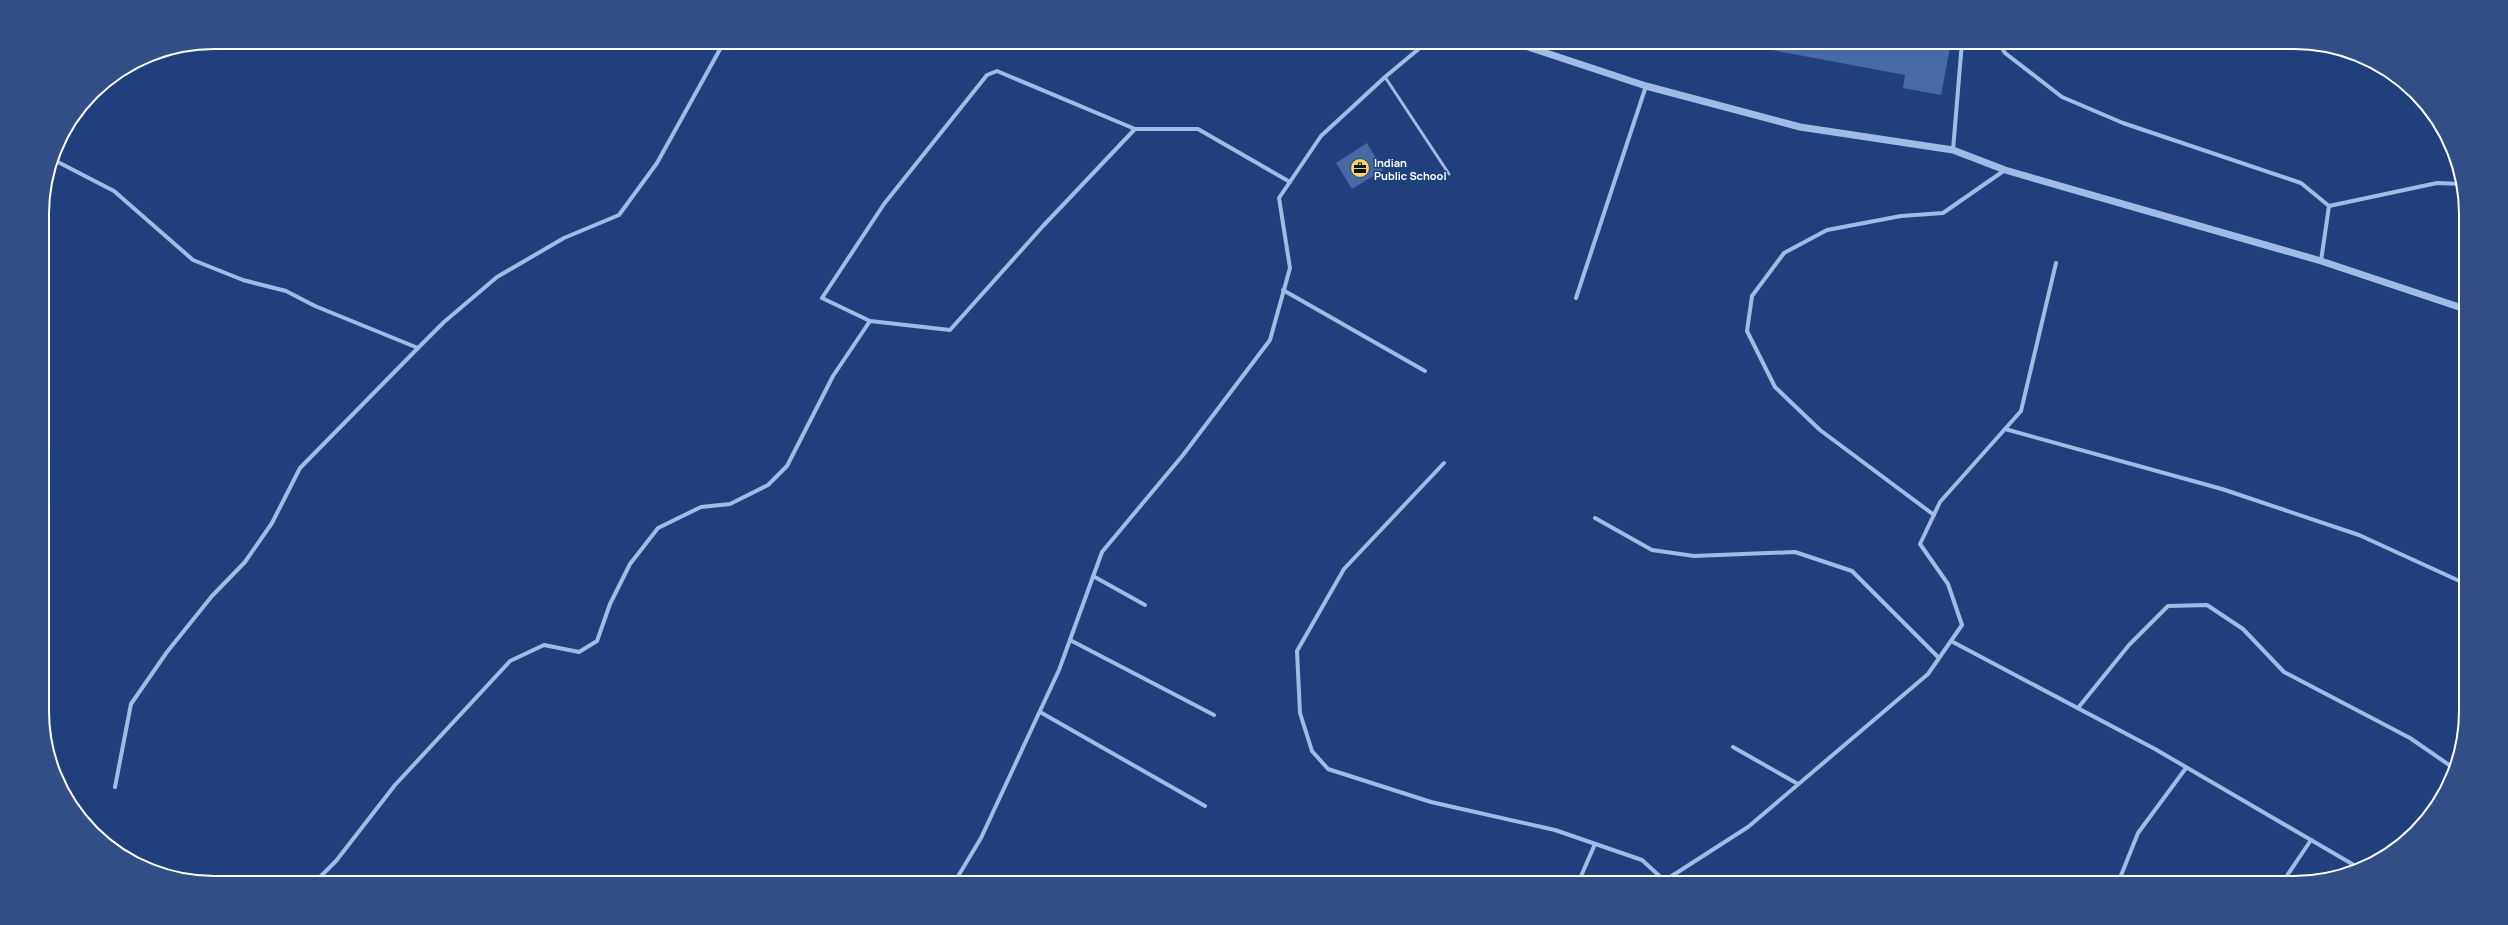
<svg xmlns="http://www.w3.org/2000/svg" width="2508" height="925" font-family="Manrope,sans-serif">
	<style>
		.building { fill: #476aa6 }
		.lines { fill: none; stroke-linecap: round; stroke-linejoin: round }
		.service { stroke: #a1bbe7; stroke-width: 3 }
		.minor { stroke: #a1bbe7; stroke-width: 4 }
		.tertiary { stroke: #a1bbe7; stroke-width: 7 }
		.labels { text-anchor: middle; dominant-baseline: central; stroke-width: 3; stroke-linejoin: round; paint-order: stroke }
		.poi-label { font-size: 11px; font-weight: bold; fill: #fff; stroke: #1f407c; text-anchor: start }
		.rim { fill: none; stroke: #fff; stroke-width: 2 }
	</style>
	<rect width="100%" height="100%" fill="#1f407c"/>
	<g class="building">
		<polygon points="1773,42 1951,42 1941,95 1903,88 1905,75 1772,50"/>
		<polygon points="1367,143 1383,170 1352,189 1336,163"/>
	</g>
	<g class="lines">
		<polyline class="service" points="1385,77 1449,174"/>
		<g class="minor">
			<polyline points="1998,42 2005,53 2062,97 2123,123 2301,183 2329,206 2321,261"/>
			<polyline points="1527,47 1533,42"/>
			<polyline points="1135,129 997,71 987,75 884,204 822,298 870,321 950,330 1043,226 1135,129 1198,129 1290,182"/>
			<polyline points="1953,150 1962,42"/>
			<polyline points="54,160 114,191 193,260 243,280 286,291 315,306 418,348 444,322 497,277 564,238 619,215 657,163 724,42"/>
			<polyline points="2329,206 2437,183 2462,184"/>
			<polyline points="1283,290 1425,371"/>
			<polyline points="1576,298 1646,86"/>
			<polyline points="2005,429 2222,489 2359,535 2466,584"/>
			<polyline points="1444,463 1344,569 1297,651 1300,713 1312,751 1328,769 1431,802 1555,830 1642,860 1666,882"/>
			<polyline points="1934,515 1820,430 1775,387 1747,331 1752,296 1784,253 1827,230 1901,216 1943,213 2005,170"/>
			<polyline points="1595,518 1652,550 1694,556 1795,552 1852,571 1939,658"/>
			<polyline points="1093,576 1145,605"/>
			<polyline points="1070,640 1214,715"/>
			<polyline points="1951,641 2155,749 2359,868"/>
			<polyline points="2078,708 2129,645 2168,606 2207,605 2243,629 2284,672 2410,738 2455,769"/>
			<polyline points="1040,712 1205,806"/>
			<polyline points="1733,747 1798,784"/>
			<polyline points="115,787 131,704 167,652 212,596 245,562 272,523 300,468 418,348"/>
			<polyline points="706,878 710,883"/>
			<polyline points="1664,881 1748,827 1928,674 1962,625 1948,584 1920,544 1940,502 2021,411 2056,263"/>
			<polyline points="314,883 336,861 395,785 510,661 544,645 579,652 597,641 610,604 630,564 658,528 701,507 730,504 768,485 787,466 833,376 870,321"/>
			<polyline points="954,883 981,838 1059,670 1102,552 1183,455 1270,340 1290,268 1279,198 1321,136 1385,77 1427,42"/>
			<polyline points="1578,883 1595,844"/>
			<polyline points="2118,883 2138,833 2186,768"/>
			<polyline points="2282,883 2311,840"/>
		</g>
		<polyline class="tertiary" points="1513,42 1646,86 1800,127 1953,150 2005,170 2321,261 2465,309"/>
	</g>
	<defs>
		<symbol id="office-disc" viewBox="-11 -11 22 22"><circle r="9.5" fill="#f5d661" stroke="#1f407c"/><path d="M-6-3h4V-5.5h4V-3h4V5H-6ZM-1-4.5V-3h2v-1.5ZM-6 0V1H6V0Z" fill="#111"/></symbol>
	</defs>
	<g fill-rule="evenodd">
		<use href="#office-disc" x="1349" y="157" width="22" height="22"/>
	</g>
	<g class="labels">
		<g class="poi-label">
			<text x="1374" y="162">Indian<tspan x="1374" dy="13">Public School</tspan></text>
		</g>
	</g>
	<path d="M0 0H2508V925H0ZM214 49H2294A165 165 0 0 1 2459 214V711A165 165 0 0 1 2294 876H214A165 165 0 0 1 49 711V214A165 165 0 0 1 214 49Z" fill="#314f86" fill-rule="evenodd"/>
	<path class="rim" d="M214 49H2294A165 165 0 0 1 2459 214V711A165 165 0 0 1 2294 876H214A165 165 0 0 1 49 711V214A165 165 0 0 1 214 49Z"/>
</svg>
